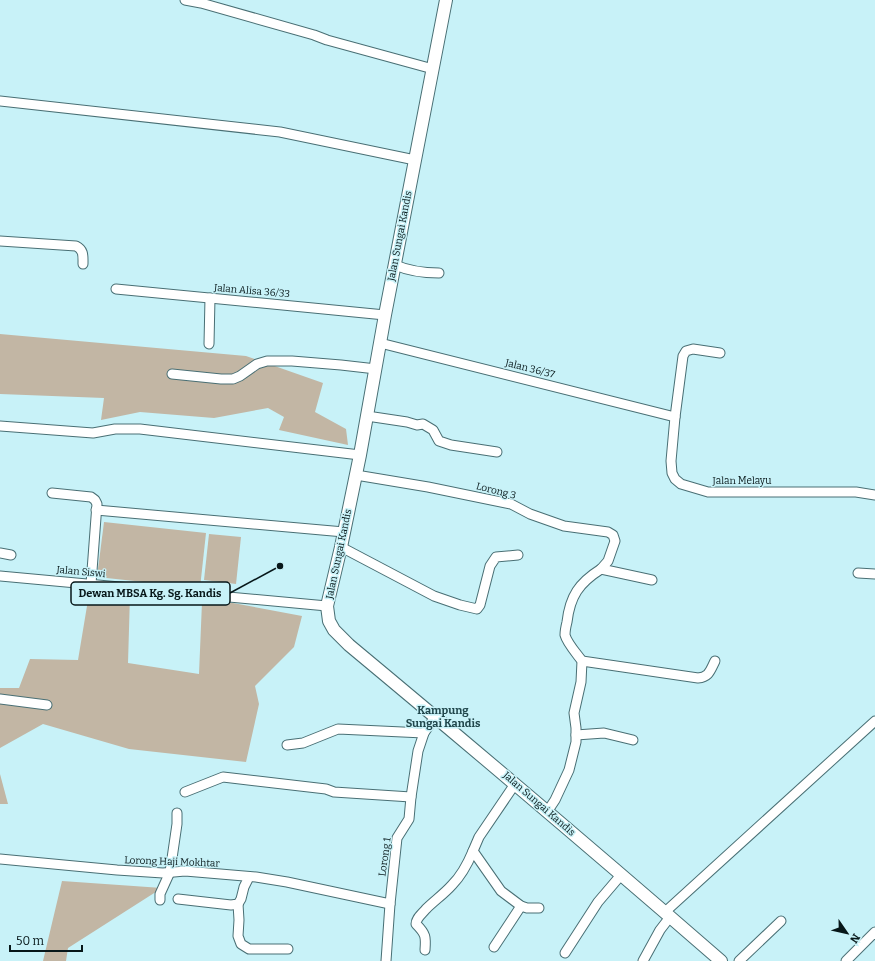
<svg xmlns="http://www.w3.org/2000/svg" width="875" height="961" font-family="Bitter,serif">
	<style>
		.green { fill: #c2b6a4 }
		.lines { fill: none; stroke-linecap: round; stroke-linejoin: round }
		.minor-casing { stroke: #496f74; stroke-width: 11 }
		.tertiary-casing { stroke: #496f74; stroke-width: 14 }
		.minor { stroke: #fff; stroke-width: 9 }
		.tertiary { stroke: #fff; stroke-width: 12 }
		.labels { text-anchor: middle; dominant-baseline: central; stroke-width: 3; stroke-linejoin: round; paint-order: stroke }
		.street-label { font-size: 10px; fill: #071719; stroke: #c8f2f8 }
		.neighbourhood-label { font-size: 11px; font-weight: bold; fill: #21474c; stroke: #c8f2f8 }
		.leader { fill: none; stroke: #071719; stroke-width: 1.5 }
		.callout-dot { fill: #071719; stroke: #c8f2f8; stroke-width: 1.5 }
		.callout { fill: #c8f2f8; stroke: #071719; stroke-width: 1.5 }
		.callout-label { font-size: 11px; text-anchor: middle; font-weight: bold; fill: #071719 }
	</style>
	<rect width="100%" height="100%" fill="#c8f2f8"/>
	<g class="green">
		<polygon points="0,334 246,356 323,383 315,412 346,429 348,445 279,430 284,417 268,408 214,418 140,412 101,420 104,398 0,394"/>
		<polygon points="104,522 206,533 200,588 97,577"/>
		<polygon points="209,534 241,537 236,584 204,580"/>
		<polygon points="89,594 130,595 128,663 199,674 202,602 233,603 302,616 294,647 255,686 259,704 246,762 129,749 43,724 0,748 0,688 19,688 30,659 78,660"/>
		<polygon points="0,774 8,804 0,804"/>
		<polygon points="62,881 162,888 68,948 66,961 43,961"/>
	</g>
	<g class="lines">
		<defs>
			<g id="minor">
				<polyline points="185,0 201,3 314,35 327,40 433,69"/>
				<polyline points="0,101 280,132 415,160"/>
				<path d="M0,241L76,246C84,250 83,256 83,264"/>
				<path d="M395,265C409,271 424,273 439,273"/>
				<polyline points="116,289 385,315"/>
				<polyline points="380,343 675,417"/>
				<polyline points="209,344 210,298"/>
				<polyline points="720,353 693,349 686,351 683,356 675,417 671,461 672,473 675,479 681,484 708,492 856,492 875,495"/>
				<polyline points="172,374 221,379 233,379 240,376 257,364 267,361 292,361 341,365 376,369"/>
				<polyline points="367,416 407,422 417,425 423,424 433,430 439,441 451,445 497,452"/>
				<polyline points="0,426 93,433 115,429 140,429 360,455"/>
				<polyline points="356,475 428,487 511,504 530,514 564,526 608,532 613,535 615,541 608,561 601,569"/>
				<polyline points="52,493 91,497 95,500 97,504 91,584"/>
				<polyline points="96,510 344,532"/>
				<polyline points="341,547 434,596 460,605 477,609 480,605 490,566 496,557 518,555"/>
				<polyline points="0,553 11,555"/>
				<polyline points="858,573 875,574"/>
				<polyline points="0,576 327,606"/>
				<path d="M582,661L698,678C709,677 710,671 715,661"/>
				<polyline points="0,699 47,705"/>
				<polyline points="576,735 604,733 633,740"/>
				<polyline points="287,745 303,743 338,729 424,733"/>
				<polyline points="515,784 479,837 473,851 501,891 521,906 527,908 539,908"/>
				<polyline points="185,792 223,777 326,789 334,792 411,797"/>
				<path d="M547,812L555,800L569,770L576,742V728L574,713L581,682L582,661C577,654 567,643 565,635C565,631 566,626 567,622C570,596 579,583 601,569L615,572L652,580"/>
				<polyline points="0,859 117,870 163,873 185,871 256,877 287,882 390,904"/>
				<polyline points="178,899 231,905 238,904 241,899 244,887 249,877"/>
				<polyline points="160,900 160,894 170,872 177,824 177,813"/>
				<polyline points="238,904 239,920 238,936 241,944 249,949 288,949"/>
				<polyline points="665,912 875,721"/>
				<polyline points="494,947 521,906"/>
				<path d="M425,950C426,937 426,934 416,924C416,918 422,914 426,909C434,901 444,894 452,885C461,876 468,863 473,851"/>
				<polyline points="565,953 598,902 621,875"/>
				<polyline points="386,961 390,904 397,838 409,819 411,797 418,751 424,733 435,717"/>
				<polyline points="643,961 660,930 670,917"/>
				<polyline points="739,961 781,921"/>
				<polyline points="846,961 875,932"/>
			</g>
			<path id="tertiary" d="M446,0L385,315L360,455L341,547L327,606L329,621L334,630L349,645C474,749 598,854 721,961"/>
		</defs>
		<use href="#minor" class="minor-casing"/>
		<use href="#tertiary" class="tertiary-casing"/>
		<use href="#minor" class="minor"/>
		<use href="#tertiary" class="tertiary"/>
	</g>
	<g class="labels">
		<g class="street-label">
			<text transform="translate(400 236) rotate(-79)">Jalan Sungai Kandis</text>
			<text transform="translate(252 291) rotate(5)">Jalan Alisa 36/33</text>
			<text transform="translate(530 369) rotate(14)">Jalan 36/37</text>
			<text x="742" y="481">Jalan Melayu</text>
			<text transform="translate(496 491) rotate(14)">Lorong 3</text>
			<text transform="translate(339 554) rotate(-78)">Jalan Sungai Kandis</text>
			<text transform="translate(81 572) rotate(5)">Jalan Siswi</text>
			<text transform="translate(539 804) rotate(41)">Jalan Sungai Kandis</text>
			<text transform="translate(385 857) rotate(-82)">Lorong 1</text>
			<text transform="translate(172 862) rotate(2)">Lorong Haji Mokhtar</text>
		</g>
		<g class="neighbourhood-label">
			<text x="443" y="710">Kampung<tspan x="443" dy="13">Sungai Kandis</tspan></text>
		</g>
	</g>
	<path class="leader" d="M280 566L230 593"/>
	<circle class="callout-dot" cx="280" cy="566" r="4"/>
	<rect class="callout" x="71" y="582" width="159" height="23" rx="4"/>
	<g class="callout-label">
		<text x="150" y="597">Dewan MBSA Kg. Sg. Kandis</text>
	</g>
	<g transform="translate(847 933) rotate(124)" stroke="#c8f2f8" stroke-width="3" paint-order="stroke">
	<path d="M0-3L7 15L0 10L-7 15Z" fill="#071719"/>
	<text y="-6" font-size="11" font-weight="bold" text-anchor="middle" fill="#071719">N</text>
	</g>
	<path d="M10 945v6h72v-6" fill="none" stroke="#071719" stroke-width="2"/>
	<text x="16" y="945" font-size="12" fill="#071719" stroke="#c8f2f8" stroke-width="3" paint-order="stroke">50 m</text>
</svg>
